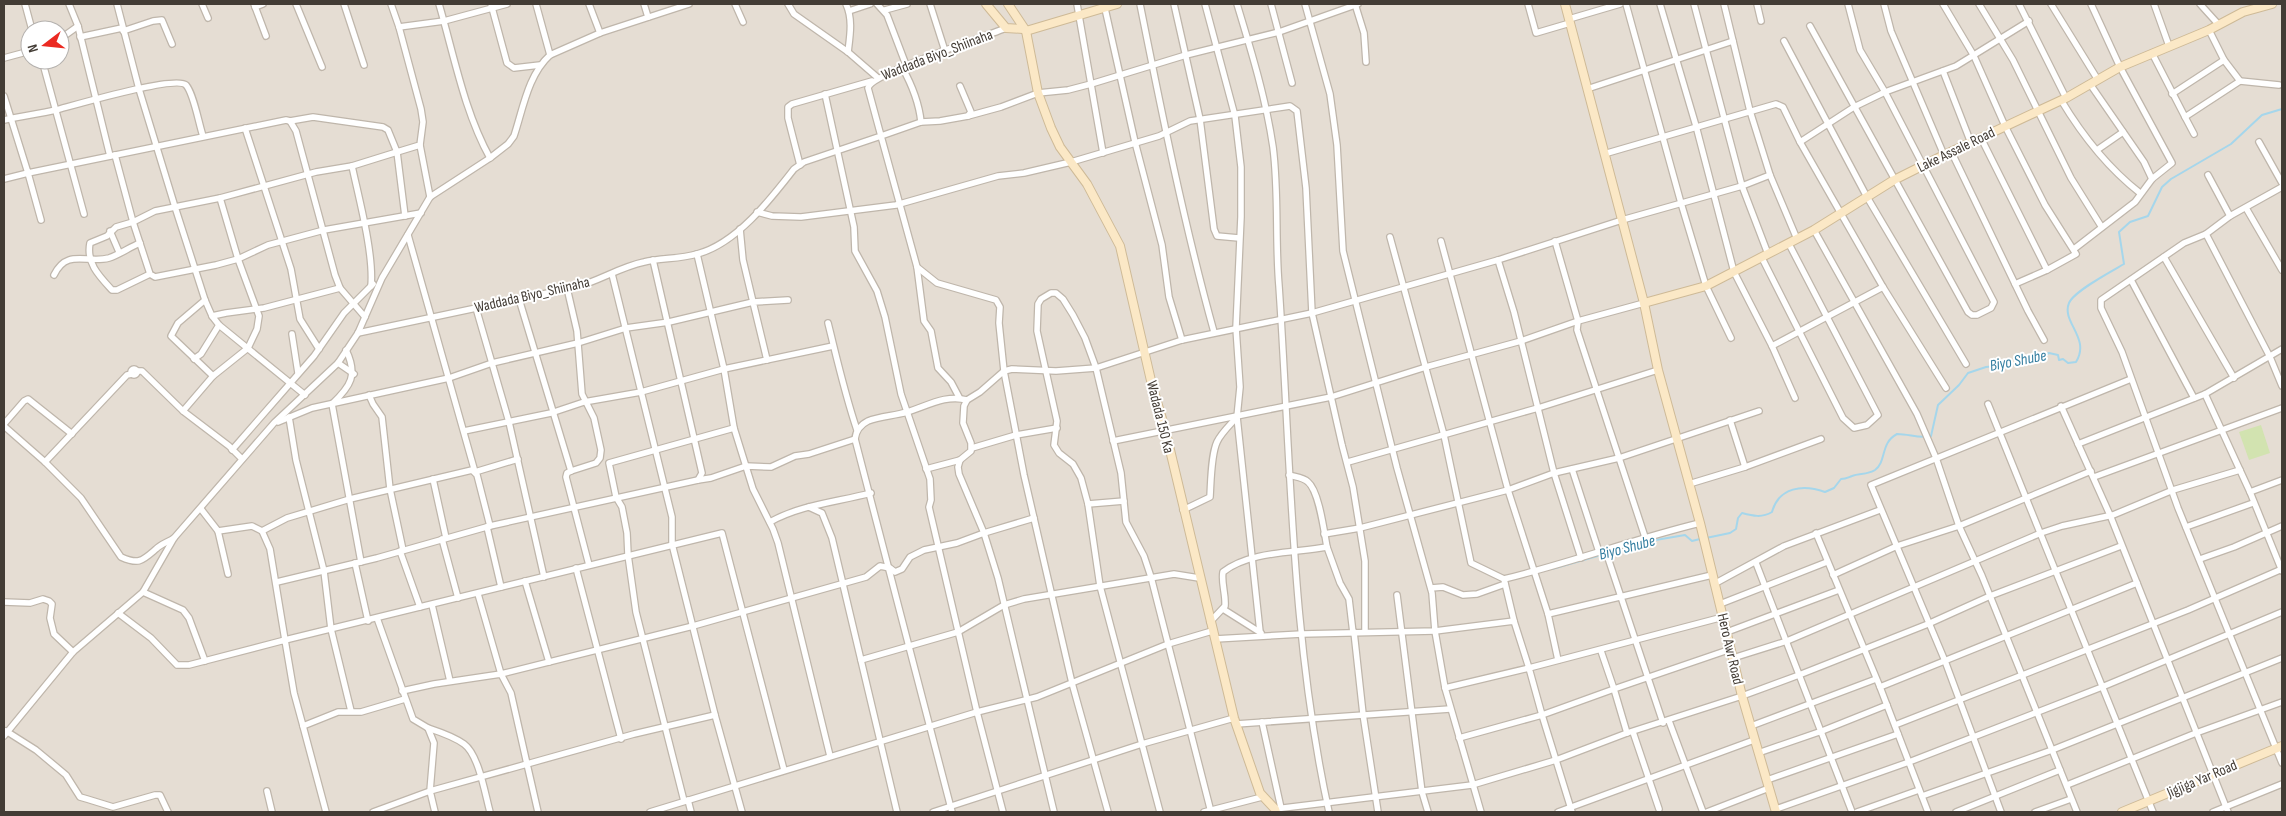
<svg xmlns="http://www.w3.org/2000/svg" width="2286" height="816" font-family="'Sofia Sans Condensed',sans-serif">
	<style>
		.residential { fill: #e5ddd3; fill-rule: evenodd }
		.green { fill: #d2e3b0 }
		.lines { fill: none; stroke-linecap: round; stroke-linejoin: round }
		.stream { stroke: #a5d6eb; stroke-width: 2 }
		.street-casing { stroke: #bfb6ab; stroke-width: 8 }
		.secondary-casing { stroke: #ceba97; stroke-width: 10 }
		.street { stroke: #fff; stroke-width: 5.5 }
		.secondary { stroke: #fbe8c6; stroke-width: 8 }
		.labels { text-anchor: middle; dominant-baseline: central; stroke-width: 4; stroke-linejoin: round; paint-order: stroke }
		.street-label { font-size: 15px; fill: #433c35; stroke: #fff }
		.water-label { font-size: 16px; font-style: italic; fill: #347ea0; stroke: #fff }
	</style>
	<rect width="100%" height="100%" fill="#f1ece5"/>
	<path class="residential" d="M4,4H2282V812H4ZM30,30H60V60H30Z"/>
	<polygon class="green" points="2261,425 2270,453 2249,460 2239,432"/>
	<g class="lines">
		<g class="stream">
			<path d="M1706,538L1730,533L1736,529L1738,518L1742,513C1753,516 1762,518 1772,512C1779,487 1803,484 1825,492L1834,488L1841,479C1846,479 1847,478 1852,476C1859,473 1867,475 1875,470C1887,461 1880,443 1897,434C1910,434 1919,439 1931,436L1938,405L1959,385L1968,373L1986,367L2032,362L2049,353L2058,355L2059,360L2063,359L2068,363L2076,362C2091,338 2061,322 2069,303C2074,291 2112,271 2124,264L2119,232L2130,222L2148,216L2162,187L2171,179L2231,144L2262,115L2282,109"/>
			<polyline points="1552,569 1650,541 1685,535 1692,541 1700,539"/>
		</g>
		<defs>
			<g id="street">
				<polyline points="25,4 32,30"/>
				<polyline points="69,4 78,26 110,156"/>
				<polyline points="117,4 139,89 175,207 205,300 212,316 219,325 305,395"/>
				<polyline points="202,4 208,18"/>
				<polyline points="254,4 266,36"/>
				<polyline points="296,4 322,67"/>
				<polyline points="344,4 364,65"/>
				<polyline points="391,4 399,27 444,21 507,4"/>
				<path d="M439,4C454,55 464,111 490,158"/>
				<polyline points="491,4 507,63 514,68 540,65"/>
				<polyline points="536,4 550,55"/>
				<polyline points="589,4 600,33"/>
				<polyline points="644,4 648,17"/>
				<polyline points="735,4 743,22"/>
				<polyline points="788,4 794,14 848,52 878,78"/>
				<path d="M846,4C853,19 850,36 848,52"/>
				<polyline points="877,4 887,15 906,65"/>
				<polyline points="930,4 945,51"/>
				<polyline points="1077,4 1103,153"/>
				<polyline points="1104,4 1135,142 1162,245 1169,297 1182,340"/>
				<path d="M1140,4C1162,114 1184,224 1214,332"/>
				<polyline points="1174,4 1200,119 1214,229 1217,236 1239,238"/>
				<polyline points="1205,4 1235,116 1241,167 1241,217 1236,328 1240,387 1237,417 1260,632"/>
				<path d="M1237,4C1251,50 1266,99 1273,147C1279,193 1275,240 1279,286C1291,461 1291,640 1329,812"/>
				<polyline points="1271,4 1292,83"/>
				<polyline points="1305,4 1330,94 1337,145 1343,251 1397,468 1432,593 1435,631 1445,688 1481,812"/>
				<polyline points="1355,4 1364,33 1366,62"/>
				<polyline points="1528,4 1536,33 1570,23"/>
				<polyline points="1626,4 1681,203 1706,286 1731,338"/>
				<polyline points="1660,4 1696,126 1734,272 1772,346 1795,398"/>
				<polyline points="1694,4 1742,186 1770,175"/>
				<polyline points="1724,4 1750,111 1770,175 1797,239"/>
				<polyline points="1757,4 1761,21"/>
				<polyline points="1884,4 1891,31 1944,155"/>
				<polyline points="1943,4 1974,56 2005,126 2045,205 2076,254 2047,270 2015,284"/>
				<polyline points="1979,4 2013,60 2071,178 2101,226"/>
				<polyline points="2019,4 2066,98"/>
				<polyline points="2051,4 2098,80"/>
				<polyline points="2154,4 2169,46"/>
				<polyline points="2200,4 2219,25"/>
				<polyline points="255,7 263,4"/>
				<polyline points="885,10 907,4"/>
				<polyline points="849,11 870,4"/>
				<polyline points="1569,19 1620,4"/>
				<polyline points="1810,26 1968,312 1972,315 1977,315 1991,308 1994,302 1885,92 1860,50 1848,4"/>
				<polyline points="2209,30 2224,60 2240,81 2279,85"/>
				<polyline points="123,31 153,21 162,20 172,44"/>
				<polyline points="80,37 122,28"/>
				<polyline points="60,39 78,26"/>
				<polyline points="1784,41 1867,197 1966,364"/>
				<polyline points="2152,53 2185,117 2240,81"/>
				<polyline points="4,58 30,51"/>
				<polyline points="42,60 84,214"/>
				<path d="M902,67C912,85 919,102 921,122L881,136L917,267L937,283L996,300L1000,307L999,323L1004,371L1024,475L1072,683L1108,812"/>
				<polyline points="1943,71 1971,143"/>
				<polyline points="2090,84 2144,162 2152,179"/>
				<polyline points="1587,89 1733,41"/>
				<polyline points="825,94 854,227 855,251 877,291 885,317 901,394 930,479 931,500 929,507 977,712 1003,812"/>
				<polyline points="2172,94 2224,60"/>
				<polyline points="4,96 28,173 286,120 290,121 296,131 335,275 340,288 365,317"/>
				<path d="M2061,100C2082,135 2108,168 2140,193"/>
				<polyline points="968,116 1001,107 1038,93 1068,90 1091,84 1186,55 1279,32 1358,4"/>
				<polyline points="2185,117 2194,134"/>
				<path d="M4,120C21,116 39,114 56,110C75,105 176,75 186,85C194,94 199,125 203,136"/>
				<polyline points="290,121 313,117 383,127 388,130 397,152 420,145 423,122 421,109 399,27"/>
				<polyline points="921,122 940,121 968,116 971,112 960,86"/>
				<polyline points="245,128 291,269 300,319 319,349"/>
				<polyline points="1981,138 2047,270"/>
				<polyline points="1800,142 1883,287 1946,388"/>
				<polyline points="2259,142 2282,183"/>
				<polyline points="420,145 430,197"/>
				<polyline points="2097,150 2123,132"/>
				<polyline points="1951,151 2028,311 2044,340"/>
				<polyline points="1604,154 1776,104 1783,107 1800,142 1854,107 1885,92 1956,66 2029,21"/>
				<polyline points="115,155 133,222 150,274 155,277 216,265 238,259 268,245 324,230 421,213"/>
				<polyline points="800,165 788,118 788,107 792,104 872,81"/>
				<polyline points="352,166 397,152 405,216"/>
				<polyline points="2208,175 2230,216"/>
				<polyline points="4,179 28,173 41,220"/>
				<polyline points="2282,187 2230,216 2206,234 2270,357 2282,386"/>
				<polyline points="220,198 238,259 259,316 257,329 248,348 213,376 183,411 229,446 242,459"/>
				<polyline points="2246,208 2282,270"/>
				<polyline points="757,212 772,216 801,217 896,205 998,176 1024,173 1071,162 1159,136 1190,121 1290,106 1297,111 1306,188 1312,313 1342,445 1353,487 1365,561 1365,632"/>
				<polyline points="1814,230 1917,414 1936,458 1959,526 1982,576 2077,812"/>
				<polyline points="110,231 119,252"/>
				<polyline points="2206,234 2184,243 2101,300 2101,308 2122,352 2178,508 2282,763"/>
				<polyline points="408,235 475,472 518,459"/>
				<polyline points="1390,237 1444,435 1471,563 1504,579 1514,621"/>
				<polyline points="1555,241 1578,321 1577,330 1645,537"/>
				<polyline points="2074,249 2135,202 2152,179 2172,163 2120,67 2091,4"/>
				<polyline points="697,254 724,369 734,428 753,489 773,529 778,543 830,756"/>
				<polyline points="2164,257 2234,378"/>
				<polyline points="1762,258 1843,418 1854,428 1867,425 1878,415 1789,244"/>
				<polyline points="1498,260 1514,312 1554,473 1581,558"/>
				<polyline points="917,267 924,321 931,331 938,368 951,382 959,397"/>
				<path d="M150,274L117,290H112C99,276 86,263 90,243L107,236L116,227L133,222L155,211L220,198L316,172L352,166C359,199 374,254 371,286"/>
				<polyline points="612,274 672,517 672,544 715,715 742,812"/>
				<path d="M54,275C67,248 87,264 109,258C119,255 130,247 140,243"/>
				<polyline points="2131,280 2194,398"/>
				<polyline points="567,288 577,331 582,394 594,418 601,450 600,458 596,463 571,471 567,473 566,477 589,565"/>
				<polyline points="519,299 571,471"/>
				<polyline points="205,300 178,323 171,336 213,376"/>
				<polyline points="476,308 509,422 544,577"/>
				<polyline points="212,316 226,313 264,308 340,288"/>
				<path d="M828,323C837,359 845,395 857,430"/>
				<path d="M358,333L576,287C599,281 620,267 644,262C661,258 680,259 697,254C736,244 770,200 794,169L804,162L881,136L868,88C872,73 985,37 1006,28"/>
				<polyline points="292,334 298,373"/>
				<polyline points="1772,346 1883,287"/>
				<path d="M346,350C358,375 351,386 332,404L361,562"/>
				<polyline points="194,359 201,354 219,325"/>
				<polyline points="767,360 753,302 788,300"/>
				<polyline points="338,363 354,374"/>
				<circle cx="134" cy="372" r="3"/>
				<polyline points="137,371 142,371 183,411"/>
				<polyline points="2205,394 2250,492 2282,571"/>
				<polyline points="369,395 373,404 382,417 390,489 403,550"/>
				<polyline points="1988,404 2153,812"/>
				<polyline points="2061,406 2110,515 2228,812"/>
				<polyline points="289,417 296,460 324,571 331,629 351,711"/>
				<polyline points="1730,420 1745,467"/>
				<polyline points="278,422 312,408 449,378 492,363 578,343 626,328 669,322 753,302 743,260 740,229"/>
				<polyline points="4,424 24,401 28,399 72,434"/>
				<path d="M4,426L45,462L81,498L121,557C139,565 142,561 156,549C161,544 168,542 174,538"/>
				<polyline points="464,431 551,413 584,402 641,392 724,369 833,346"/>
				<polyline points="1113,441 1331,397 1426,367 1521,341 1578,321 1644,303"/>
				<polyline points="2078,444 2205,394 2282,349"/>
				<polyline points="972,448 1016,435 1057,428"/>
				<polyline points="232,450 314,356 344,313 373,284"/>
				<polyline points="960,460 958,467 959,474 984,533 998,578 1054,812"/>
				<polyline points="45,462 127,375 132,374"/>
				<polyline points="1348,462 1538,408 1658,370"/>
				<polyline points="926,469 960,460 971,451 971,443 963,423 964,406 967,400 980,392 1004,371 1012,369 1056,371 1096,368 1182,340 1312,313 1498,260 1622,220 1742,186 1768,254"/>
				<polyline points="1572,469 1599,552"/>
				<polyline points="2094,477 2282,408"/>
				<polyline points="433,479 446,538"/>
				<polyline points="698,480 711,478 746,466 771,467 795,456 809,454 855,439"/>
				<polyline points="1689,484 1745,467 1821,439"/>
				<polyline points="2250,492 2282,480"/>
				<polyline points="1088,504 1124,501"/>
				<polyline points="809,507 822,513 832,538 897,812"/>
				<polyline points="201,509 218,531 252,526 262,531 270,549 285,640 722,533 784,770"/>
				<path d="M1183,510L1210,497C1211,481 1211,455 1217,442C1221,433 1231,424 1237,417"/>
				<path d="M770,522C800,505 837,502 871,493"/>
				<polyline points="487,527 501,587"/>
				<polyline points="2186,527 2253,503"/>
				<polyline points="218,531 228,574"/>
				<polyline points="262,531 287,518 350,499 472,470 477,475 490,526"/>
				<polyline points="1816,533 1880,687 1928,812"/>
				<polyline points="1324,534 1360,528 1508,490 1441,241"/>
				<polyline points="442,539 458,598"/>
				<polyline points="1327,547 1340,583 1349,599 1353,633"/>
				<polyline points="400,551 420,607"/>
				<polyline points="1608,558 1663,723"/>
				<polyline points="2200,559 2234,547 2282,526"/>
				<polyline points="355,563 368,621"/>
				<polyline points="1756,563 1852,812"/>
				<polyline points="576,568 621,739"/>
				<polyline points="1833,575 1897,546 1959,526 2091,471"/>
				<path d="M1504,579C1570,563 1634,539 1700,523"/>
				<polyline points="525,581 549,662"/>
				<polyline points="277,582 377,558 490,526 698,480 702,473 653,260"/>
				<polyline points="1714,584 1784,546 1880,510"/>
				<polyline points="1431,588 1443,587 1463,595 1477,594 1505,584"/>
				<polyline points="143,592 183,610 189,618 205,661"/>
				<polyline points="478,594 501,674 693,626 866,577 880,566 890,568 895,572 902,569 910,557 924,550 957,543 984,533 1034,518"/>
				<polyline points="1397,595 1422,792 1428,812"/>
				<polyline points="4,602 30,603 43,599 49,601 52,604 50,618 54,634 73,652"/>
				<polyline points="1720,604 1827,562"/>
				<polyline points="432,605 450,681"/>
				<polyline points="1223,609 1261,633"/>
				<polyline points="118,613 151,638 177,665 189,665 285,640 294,693 303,726 338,712 361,712 405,699"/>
				<polyline points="1548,614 1508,490 1554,473 1619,458 1759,411"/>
				<path d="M1210,622L1225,606C1226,594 1221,583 1223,572C1250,551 1294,553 1327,547C1324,531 1319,491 1308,482C1303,477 1295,477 1289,475"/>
				<polyline points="1354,632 1363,714 1378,812"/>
				<polyline points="1727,632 1839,590"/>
				<polyline points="1215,639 1302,634 1435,631 1514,621 1529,668 1445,688"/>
				<polyline points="1733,658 1787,641 2041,533 2062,526 2113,515 2173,490 2240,470"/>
				<polyline points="861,660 958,632 1004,605 1024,599 1174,574 1199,578"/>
				<polyline points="1558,660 1548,614 1712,575"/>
				<polyline points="1880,687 2137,583"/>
				<polyline points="402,691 434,684 501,674 511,693 527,764 430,791 435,812"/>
				<polyline points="1669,721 1703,812"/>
				<polyline points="1262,722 1281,808"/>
				<polyline points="1236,724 1450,709"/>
				<polyline points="1895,725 2188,610 2282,569"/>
				<polyline points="303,726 326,812"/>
				<polyline points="1751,726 1876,679"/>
				<path d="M428,728C440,732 453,736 464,744C479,755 485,794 490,812"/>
				<polyline points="6,731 36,750 66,775 80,797 87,799 113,807 155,795 160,795 168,812"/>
				<polyline points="1633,732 1659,809"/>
				<polyline points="1627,733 1614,689 1731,649"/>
				<path d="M4,736L73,652L143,592L174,538L274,423L338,363L358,333L382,278L430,197L490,158L508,144L514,136C523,109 528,75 550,55L600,33L689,4"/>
				<polyline points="1459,738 1542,715 1614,689 1601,651"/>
				<polyline points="1758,753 1822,731 1887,705"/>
				<polyline points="1767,780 1898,734"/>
				<polyline points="2067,785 2196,733 2282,702"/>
				<polyline points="267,791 272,812"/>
				<polyline points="1922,796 2052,750 2282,658"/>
				<polyline points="688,800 691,812"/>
				<polyline points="684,801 636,612 628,555 627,533 622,507 616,497 609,463 734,428"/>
				<polyline points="1275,809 1472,785 1556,760 1627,733 1742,696 1799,675 1928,624 1990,596 2121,546"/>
				<polyline points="1776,809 1909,762 2102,687 2282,612"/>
				<polyline points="373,812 430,791 434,743 428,728 413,719 377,618"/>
				<polyline points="538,812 527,764 634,734 715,715"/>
				<polyline points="650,812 977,712 1037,697 1168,644 1212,631"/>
				<polyline points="933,812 1142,744 1234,718"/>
				<path d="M952,812L855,439C856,430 860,425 868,421C880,416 894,416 907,412C927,406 946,394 967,400"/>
				<polyline points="1160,812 1100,586 1088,504 1081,478 1073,464 1059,453 1054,445 1057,421 1037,331 1038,304 1041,299 1051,293 1056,293 1063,299 1073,315 1085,338 1096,368 1121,473 1126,522 1144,556 1151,577 1211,812"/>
				<polyline points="1204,812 1262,797"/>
				<polyline points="1558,812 1754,740"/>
				<polyline points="1572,812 1542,715 1529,668 1723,617"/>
				<polyline points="1707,812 1769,788"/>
				<polyline points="1857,812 1919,790"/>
				<polyline points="1956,812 2060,770"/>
				<polyline points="2001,812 1945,661 1871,485 2131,379"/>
				<polyline points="2035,812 2071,799"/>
				<polyline points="2213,812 2282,784"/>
			</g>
			<g id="secondary">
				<polyline points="986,4 1006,28 1023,29"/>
				<polyline points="1008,4 1026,31 1038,93 1051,128 1060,147 1087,184 1120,246 1152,385 1165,429 1234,718 1260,793 1275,809 1276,812"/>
				<polyline points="1565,4 1644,303 1658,370 1700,523 1742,696 1776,812"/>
				<polyline points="1026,31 1117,4"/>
				<polyline points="1644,303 1706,286 1814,230 1894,180 1944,155 2066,98 2120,67 2209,30 2243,12 2272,4"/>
				<polyline points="2122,812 2282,746"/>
			</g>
		</defs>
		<use href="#street" class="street-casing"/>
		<use href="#secondary" class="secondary-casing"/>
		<use href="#street" class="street"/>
		<use href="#secondary" class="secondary"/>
	</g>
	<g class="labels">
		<g class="street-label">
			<text transform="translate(937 55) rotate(-21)">Waddada Biyo_Shiinaha</text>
			<text transform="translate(1956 150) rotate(-26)">Lake Assale Road</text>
			<text transform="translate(532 295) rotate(-13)">Waddada Biyo_Shiinaha</text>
			<text transform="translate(1160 417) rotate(76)">Wadada 150 Ka</text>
			<text transform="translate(1730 649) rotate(77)">Hero Awr Road</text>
			<text transform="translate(2202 779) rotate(-23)">Jigjiga Yar Road</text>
		</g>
		<g class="water-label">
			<text transform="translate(2018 361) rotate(-11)">Biyo Shube</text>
			<text transform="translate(1627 548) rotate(-15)">Biyo Shube</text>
		</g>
	</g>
	<rect width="2286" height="816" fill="none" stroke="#433c35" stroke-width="10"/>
	<g transform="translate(45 45) rotate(254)"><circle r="24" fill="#ffffff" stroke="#b4b1ae"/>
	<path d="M0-4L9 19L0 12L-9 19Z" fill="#eb2a22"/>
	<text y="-8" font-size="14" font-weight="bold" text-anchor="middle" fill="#433c35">N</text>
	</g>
</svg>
